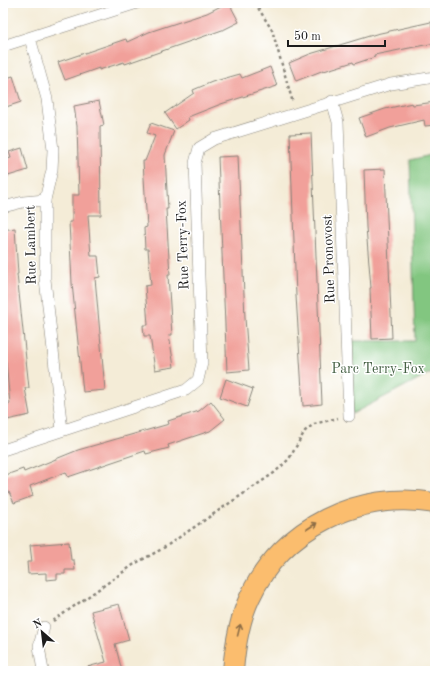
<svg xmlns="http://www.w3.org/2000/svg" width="438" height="674" font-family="'Old Standard TT',serif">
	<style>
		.green { fill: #82c680; stroke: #4f714e }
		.building { fill: #f1a09a }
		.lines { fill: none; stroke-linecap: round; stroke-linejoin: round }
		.minor-casing { stroke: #88847a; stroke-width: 12 }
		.motorway-casing { stroke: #88847a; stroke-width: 22 }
		.path { stroke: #88847a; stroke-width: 2.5; stroke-dasharray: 3 3; stroke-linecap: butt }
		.minor { stroke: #fff; stroke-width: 11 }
		.motorway { stroke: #fbbd6e; stroke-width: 20 }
		.oneway { stroke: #8c6c45 }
		.labels { text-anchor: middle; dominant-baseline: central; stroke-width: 3; stroke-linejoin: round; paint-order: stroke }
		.street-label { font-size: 14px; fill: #1c1c1c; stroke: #fff }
		.park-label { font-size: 14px; fill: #456044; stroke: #fff }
	</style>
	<rect width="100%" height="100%" fill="#fff"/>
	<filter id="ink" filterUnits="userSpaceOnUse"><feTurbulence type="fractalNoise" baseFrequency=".025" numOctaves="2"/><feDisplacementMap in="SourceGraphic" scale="8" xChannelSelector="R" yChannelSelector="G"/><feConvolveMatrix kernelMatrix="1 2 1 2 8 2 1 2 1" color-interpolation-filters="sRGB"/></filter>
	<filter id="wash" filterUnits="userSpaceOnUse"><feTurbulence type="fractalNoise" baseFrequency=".012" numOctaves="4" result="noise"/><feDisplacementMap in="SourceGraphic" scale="16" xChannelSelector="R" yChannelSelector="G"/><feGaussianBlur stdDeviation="0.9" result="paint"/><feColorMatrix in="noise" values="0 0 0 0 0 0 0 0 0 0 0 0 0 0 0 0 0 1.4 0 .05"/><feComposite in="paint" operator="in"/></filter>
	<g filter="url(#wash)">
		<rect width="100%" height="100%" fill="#f4ecd7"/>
		<polygon class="green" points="435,154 435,374 428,374 352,414 345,341 415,341 410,160"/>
		<g id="blocks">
			<g class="building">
				<polygon points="227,3 229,3 239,22 225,29 125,64 124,62 99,70 99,68 65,80 58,62 126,39 127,42 149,32 207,13"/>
				<polygon points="431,22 435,43 374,55 375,57 354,64 353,62 324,71 324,70 296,81 289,63 310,54 376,34"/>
				<polygon points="270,67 277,86 221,104 188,117 189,120 176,129 165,113 194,93 193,90 212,82 240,74 242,78"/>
				<polygon points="13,76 21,102 3,108 3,79"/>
				<polygon points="99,101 104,125 100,126 101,215 88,215 91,256 98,256 100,277 95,278 105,390 83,392 72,283 69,222 72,222 72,195 79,195 77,126 74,106"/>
				<polygon points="435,102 435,125 425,126 424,120 390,128 366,137 359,118 385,109 412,103 413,105"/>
				<polygon points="151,123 174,131 165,155 168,209 166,209 170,275 168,275 172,335 169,335 174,367 155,370 150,336 144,336 143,325 148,325 145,286 151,285 148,249 145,249 144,228 147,227 143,161 145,161 155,136 147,133"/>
				<polygon points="311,133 322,404 303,406 296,296 290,134"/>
				<polygon points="22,148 28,170 8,176 4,160 11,158 9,152"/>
				<polygon points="238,156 245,318 249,370 227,372 218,157"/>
				<polygon points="385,169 392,338 372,339 370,288 371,288 366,227 364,170"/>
				<polygon points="15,228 18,274 17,274 29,388 25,388 30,415 7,420 4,405 10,404 6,361 3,361 3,340 5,340 3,323 3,230"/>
				<polygon points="226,379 253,389 247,407 220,397"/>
				<polygon points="211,401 225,419 210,431 168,445 169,448 146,454 145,451 68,477 66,472 30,486 33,496 14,503 9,492 3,494 3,476 23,469 24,472 78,450 169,424 168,421 199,411"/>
				<polygon points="69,542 71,560 74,560 75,570 65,570 65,574 57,574 57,579 46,580 46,573 28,574 27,562 32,562 30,545"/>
				<polygon points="119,604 129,640 115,644 122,671 87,671 87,667 106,662 91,611"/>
			</g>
		</g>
	</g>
	<g filter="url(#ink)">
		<use href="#blocks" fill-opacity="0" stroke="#88847a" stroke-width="1"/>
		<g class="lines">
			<defs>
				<g id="minor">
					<polyline points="30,38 47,99 53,150 52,170 45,200 45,279 62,430"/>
					<polyline points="3,46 137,3"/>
					<polyline points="332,101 338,122 339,146 349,416"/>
					<polyline points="3,207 23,202 45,200"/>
					<polyline points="3,450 186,390 198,380 202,363 195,163 199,148 214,139 391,84 435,77"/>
					<polyline points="43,671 39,646 44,627"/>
				</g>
				<path id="motorway" d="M233,671C235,646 239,620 250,597C282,527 360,490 435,503"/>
			</defs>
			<use href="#minor" class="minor-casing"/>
			<use href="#motorway" class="motorway-casing"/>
			<g class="path">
				<polyline points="255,3 272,30 293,103"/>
				<polyline points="53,621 136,563 162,549 274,473 289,459 305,431 314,424 338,418"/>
			</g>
			<use href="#minor" class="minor"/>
			<use href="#motorway" class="motorway"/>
		</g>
		<defs><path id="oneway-shaft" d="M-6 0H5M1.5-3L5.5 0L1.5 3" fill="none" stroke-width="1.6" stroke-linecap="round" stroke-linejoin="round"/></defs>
		<g class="oneway">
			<use href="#oneway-shaft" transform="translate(312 526) rotate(-33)"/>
			<use href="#oneway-shaft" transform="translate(239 630) rotate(-76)"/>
		</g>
	</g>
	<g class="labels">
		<g class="street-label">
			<text transform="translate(31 245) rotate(-91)">Rue Lambert</text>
			<text transform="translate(183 245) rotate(-92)">Rue Terry-Fox</text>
			<text transform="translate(329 259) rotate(-92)">Rue Pronovost</text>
		</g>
		<g class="park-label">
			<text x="378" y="369">Parc Terry-Fox</text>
		</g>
	</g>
	<rect width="438" height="674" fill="none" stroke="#fff" stroke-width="16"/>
	<g transform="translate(42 632) rotate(332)" stroke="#ffffff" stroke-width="3" paint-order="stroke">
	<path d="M0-3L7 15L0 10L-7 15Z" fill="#1c1c1c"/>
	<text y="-6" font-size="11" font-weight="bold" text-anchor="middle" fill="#1c1c1c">N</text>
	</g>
	<path d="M288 40v6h97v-6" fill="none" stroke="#1c1c1c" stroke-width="2"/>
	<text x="294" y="40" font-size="12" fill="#1c1c1c" stroke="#ffffff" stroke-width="3" paint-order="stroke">50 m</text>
</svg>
